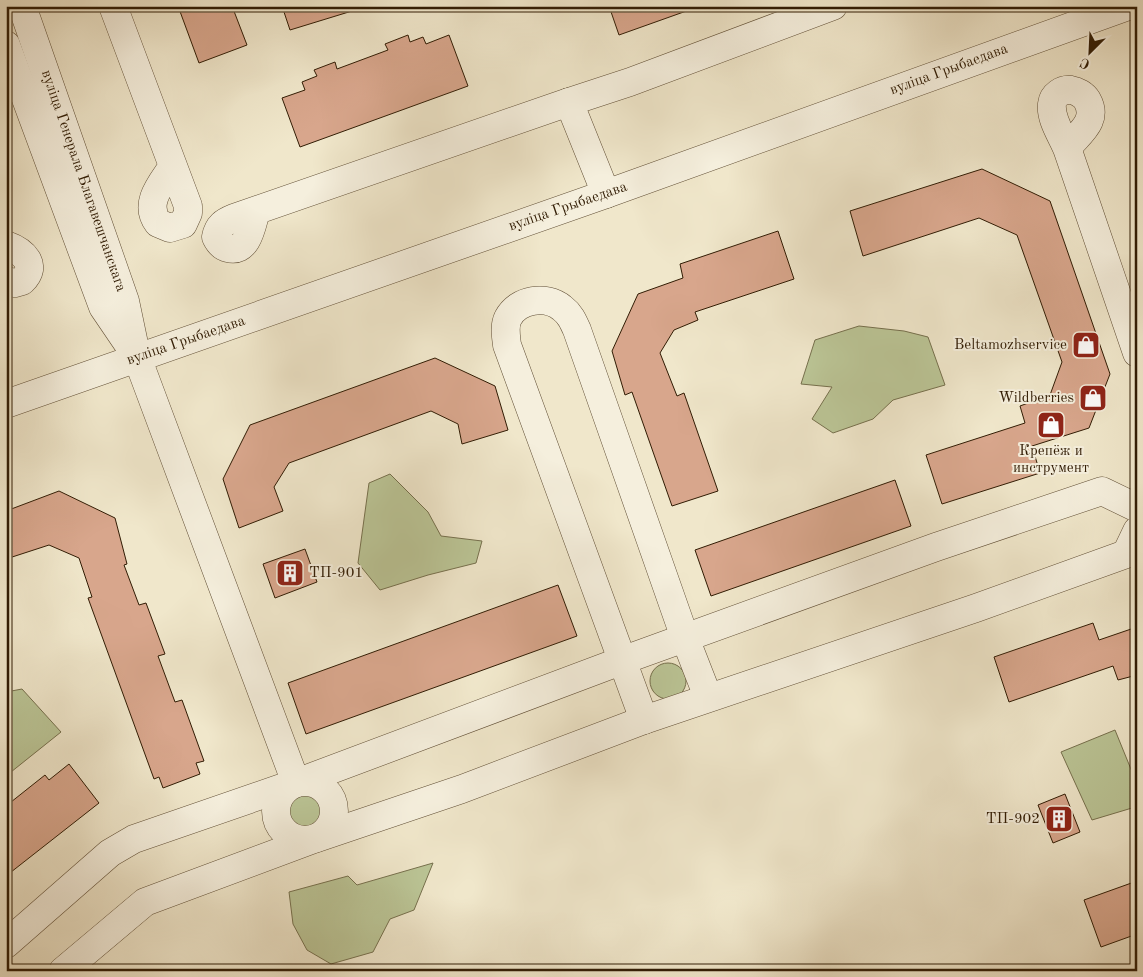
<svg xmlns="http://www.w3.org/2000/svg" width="1143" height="977" font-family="'Old Standard TT',serif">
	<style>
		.green { fill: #bbc596; stroke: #76704d }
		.building { fill: #d8a68c; stroke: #311c04 }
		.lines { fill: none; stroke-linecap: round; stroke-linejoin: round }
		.minor-casing { stroke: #614f36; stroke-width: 29 }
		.minor { stroke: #f5efdd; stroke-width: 28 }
		.labels { text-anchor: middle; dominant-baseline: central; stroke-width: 4; stroke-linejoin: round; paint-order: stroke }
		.street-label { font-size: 15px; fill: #311c04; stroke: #f5efdd }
		.poi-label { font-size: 15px; fill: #311c04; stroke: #f5efdd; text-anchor: end }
	</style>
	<rect width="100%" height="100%" fill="#f0e7cb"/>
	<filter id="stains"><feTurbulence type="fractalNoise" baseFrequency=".004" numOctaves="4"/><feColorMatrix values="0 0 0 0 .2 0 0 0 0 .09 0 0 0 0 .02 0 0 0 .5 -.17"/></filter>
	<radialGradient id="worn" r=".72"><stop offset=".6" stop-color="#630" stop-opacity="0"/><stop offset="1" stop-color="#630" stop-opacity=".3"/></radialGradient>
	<g class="green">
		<polygon points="859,326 904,331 928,337 945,385 893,400 873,419 833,433 812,419 832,387 801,384 815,340"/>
		<polygon points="390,474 428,512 441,536 482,541 476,563 428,575 380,590 358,563 369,483"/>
		<circle cx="668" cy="681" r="18"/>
		<polygon points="22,689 61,732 6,776 6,692"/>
		<polygon points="1115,730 1137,784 1137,794 1132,808 1092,820 1061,752"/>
		<circle cx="305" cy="810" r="18"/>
		<polygon points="433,863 414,910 390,919 373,952 331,964 307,950 293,924 289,892 348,876 357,885"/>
	</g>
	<g class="building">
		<polygon points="178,6 232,6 247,45 199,63"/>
		<polygon points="282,6 351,6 352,11 290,30"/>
		<polygon points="609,6 691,6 692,9 619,35"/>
		<polygon points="408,35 410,42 423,37 426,44 449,35 468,86 300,147 282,98 305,90 302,82 317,76 314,70 335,62 337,69 388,50 385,44"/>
		<polygon points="982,169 1050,201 1110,374 1089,428 1032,446 1040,473 942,504 926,455 1025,423 1020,406 1050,395 1062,362 1017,235 979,218 863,256 850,211"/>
		<polygon points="778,231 794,279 695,312 698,320 674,330 660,353 677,396 684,393 718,491 672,506 632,392 625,395 612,351 638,294 683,278 680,264"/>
		<polygon points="435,358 495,386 508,430 462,444 458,424 431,411 289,463 274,487 283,511 239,528 223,479 250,425"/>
		<polygon points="895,480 911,526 711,596 695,550"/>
		<polygon points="59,491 115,518 127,564 124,565 139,605 146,603 165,654 158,656 175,702 182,700 204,761 196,763 200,774 163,788 159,777 154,779 88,598 92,597 79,558 49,545 6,559 6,511"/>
		<polygon points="305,549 317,582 275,598 263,564"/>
		<polygon points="558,585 577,636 306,734 288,683"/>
		<polygon points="1093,623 1099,640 1137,627 1137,675 1118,680 1113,666 1009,702 994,657"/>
		<polygon points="69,764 99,803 6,876 6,806 45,775 49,780"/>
		<polygon points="1065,794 1080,832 1053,843 1038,805"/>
		<polygon points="1137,881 1137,934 1101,947 1084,900"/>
	</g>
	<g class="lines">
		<defs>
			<g id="minor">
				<polyline points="22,6 125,301 134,344"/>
				<path d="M113,6L188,206V213L183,224L170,228L158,223C143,203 162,183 173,166"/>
				<polyline points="6,45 103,307 137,357 296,783"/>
				<path d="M1067,148C1079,133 1099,121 1087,100C1084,95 1077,91 1071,90C1062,89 1053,95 1052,104C1050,120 1063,137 1068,151C1091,218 1114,286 1137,353"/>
				<polyline points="606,194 569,102 630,82 833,6"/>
				<path d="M256,211C252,224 248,254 228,248C222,247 219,243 216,237C218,226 224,222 234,218L569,102"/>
				<path d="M6,245C23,251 39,265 22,281L15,283L6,281"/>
				<polyline points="6,404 606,194 1128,6"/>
				<path d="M644,720L507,345C506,336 504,326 508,318C518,299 546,295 562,308C570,314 573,321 577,330L685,638L708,697"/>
				<circle cx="305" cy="811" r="29"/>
				<polyline points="6,944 110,853 134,839 296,783 621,661 936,547 1102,491 1137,508"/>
				<polyline points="63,971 145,902 314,839 462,789 644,720 976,608 1126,554 1137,531"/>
			</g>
		</defs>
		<use href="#minor" class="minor-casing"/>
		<use href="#minor" class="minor"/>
	</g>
	<defs>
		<symbol id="shop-square" viewBox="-11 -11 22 22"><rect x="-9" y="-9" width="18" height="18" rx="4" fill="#8f2418" stroke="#f5efdd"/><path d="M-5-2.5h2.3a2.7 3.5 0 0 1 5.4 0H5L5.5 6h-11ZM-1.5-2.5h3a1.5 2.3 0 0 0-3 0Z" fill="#fff"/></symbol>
		<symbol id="building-square" viewBox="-11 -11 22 22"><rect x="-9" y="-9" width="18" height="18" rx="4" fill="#8f2418" stroke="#f5efdd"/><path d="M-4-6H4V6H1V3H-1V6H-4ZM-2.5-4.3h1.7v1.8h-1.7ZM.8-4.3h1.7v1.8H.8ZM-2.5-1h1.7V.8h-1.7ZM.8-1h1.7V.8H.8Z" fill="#fff"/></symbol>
	</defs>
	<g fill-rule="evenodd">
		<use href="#shop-square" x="1070" y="329" width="32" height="32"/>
		<use href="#shop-square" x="1077" y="382" width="32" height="32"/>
		<use href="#shop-square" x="1035" y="409" width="32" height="32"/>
		<use href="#building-square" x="274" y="557" width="32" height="32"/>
		<use href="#building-square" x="1043" y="803" width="32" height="32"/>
	</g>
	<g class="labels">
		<g class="street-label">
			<text transform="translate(949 70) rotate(-20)">вуліца Грыбаедава</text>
			<text transform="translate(83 181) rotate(71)">вуліца Генерала Благавешчанскага</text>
			<text transform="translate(568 207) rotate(-19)">вуліца Грыбаедава</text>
			<text transform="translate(186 341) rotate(-19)">вуліца Грыбаедава</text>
		</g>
		<g class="poi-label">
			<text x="1067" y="345">Beltamozhservice</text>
			<text x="1074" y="398">Wildberries</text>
			<text x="1051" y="451" text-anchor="middle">Крепёж и<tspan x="1051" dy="17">инструмент</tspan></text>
			<text x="309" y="573" text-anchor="start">ТП-901</text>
			<text x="1040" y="819">ТП-902</text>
		</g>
	</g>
	<rect width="1143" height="977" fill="none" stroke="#f0e7cb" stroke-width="25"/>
	<rect x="8" y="8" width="1128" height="962" fill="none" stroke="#311c04" stroke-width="2.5"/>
	<rect x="12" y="12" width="1118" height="952" fill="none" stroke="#311c04"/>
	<g transform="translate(1090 52) rotate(204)" stroke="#f5efdd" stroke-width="4" paint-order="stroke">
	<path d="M0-4L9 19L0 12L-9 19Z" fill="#311c04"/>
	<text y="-8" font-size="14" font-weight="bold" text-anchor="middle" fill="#311c04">С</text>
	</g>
	<rect width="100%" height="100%" filter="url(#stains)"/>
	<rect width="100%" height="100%" fill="url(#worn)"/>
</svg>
